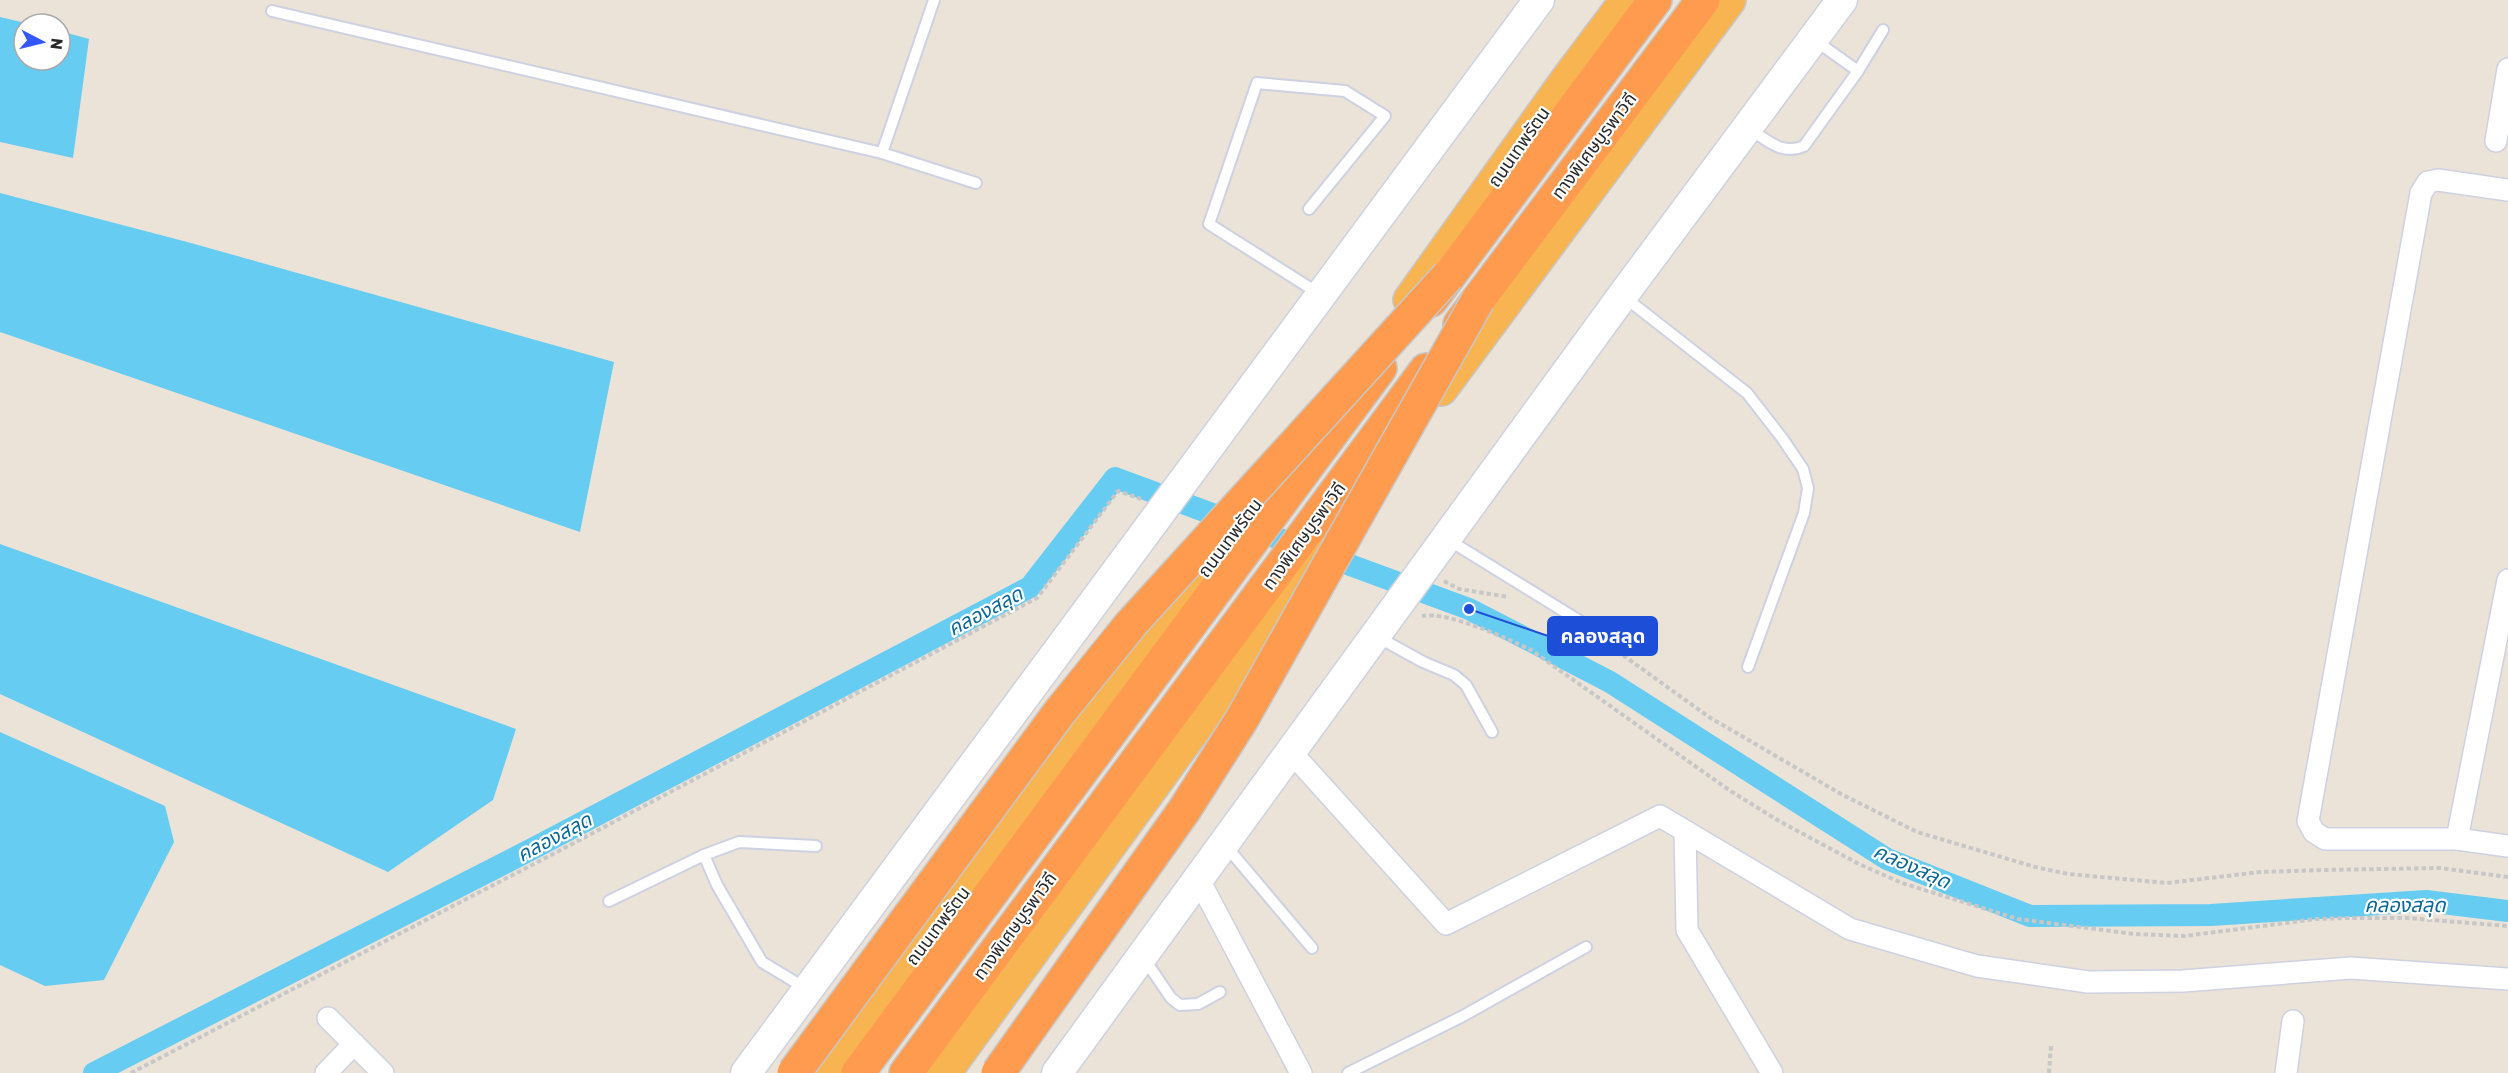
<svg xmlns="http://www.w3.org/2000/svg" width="2508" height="1073" font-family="Rubik,'Noto Sans Thai',sans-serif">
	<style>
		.water { fill: #67ccf1 }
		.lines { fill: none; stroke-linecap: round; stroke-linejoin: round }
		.canal { stroke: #67ccf1; stroke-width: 22 }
		.service-casing { stroke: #ced1e1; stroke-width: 14 }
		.minor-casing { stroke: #ced1e1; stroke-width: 24 }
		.secondary-casing { stroke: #ced1e1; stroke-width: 33 }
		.trunk-casing { stroke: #c7c7c7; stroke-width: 36 }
		.motorway-casing { stroke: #c7c7c7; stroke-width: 36 }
		.path { stroke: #c7c7c7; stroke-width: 4; stroke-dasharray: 4.5 3; stroke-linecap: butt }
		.service { stroke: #fff; stroke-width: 10 }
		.minor { stroke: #fff; stroke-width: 21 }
		.secondary { stroke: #fff; stroke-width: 30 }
		.trunk { stroke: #f9b452; stroke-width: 33 }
		.motorway { stroke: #ff9b4f; stroke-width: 33 }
		.motorway-bridge-casing { stroke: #c7c7c7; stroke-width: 36; stroke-linecap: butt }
		.motorway-bridge { stroke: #ff9b4f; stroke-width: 33 }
		.labels { text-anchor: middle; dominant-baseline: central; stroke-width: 4.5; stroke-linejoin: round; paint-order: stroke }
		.street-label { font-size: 18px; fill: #282828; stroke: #fff }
		.water-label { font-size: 20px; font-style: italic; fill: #0a6899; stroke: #fff }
		.leader { fill: none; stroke: #1d4ed8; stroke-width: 2 }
		.callout-dot { fill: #1d4ed8; stroke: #fff; stroke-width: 2 }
		.callout { fill: #1d4ed8; stroke: #1d4ed8; stroke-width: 2 }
		.callout-label { font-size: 20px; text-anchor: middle; font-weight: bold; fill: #fff }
	</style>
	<rect width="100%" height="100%" fill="#ebe3d8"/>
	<g class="water">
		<polygon points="0,17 30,24 24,24 24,60 60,60 60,31 89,39 73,158 0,142"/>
		<polygon points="0,193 191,243 614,362 580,532 0,332"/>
		<polygon points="0,544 516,729 493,800 388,872 0,694"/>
		<polygon points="0,732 165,806 174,842 104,980 45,986 0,965"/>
	</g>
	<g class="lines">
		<polyline class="canal" points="94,1073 534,848 1030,587 1115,478 1469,609 1610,682 1887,859 2030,916 2211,915 2426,901 2508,911"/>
		<defs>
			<g id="service">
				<polyline points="272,11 882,153 934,0"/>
				<polyline points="1816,41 1858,71"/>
				<path d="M1748,128C1767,140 1782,156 1804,146L1858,71L1883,30"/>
				<polyline points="882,153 976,183"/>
				<polyline points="1309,209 1385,116 1345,91 1257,83 1209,224 1318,293"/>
				<polyline points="1623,296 1747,393 1782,438 1803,469 1808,488 1804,513 1748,667"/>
				<polyline points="1447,539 1583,623 1648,642"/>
				<polyline points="1376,636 1423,662 1454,675 1466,685 1492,732"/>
				<polyline points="1226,846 1312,948"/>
				<polyline points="609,901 704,855"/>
				<polyline points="1143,957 1171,998 1180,1005 1198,1004 1220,992"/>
				<polyline points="805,988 762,962 717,885 704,855 739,842 816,846"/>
				<polyline points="1348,1073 1461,1017 1586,947"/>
			</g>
			<g id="minor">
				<polyline points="2496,141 2508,69"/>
				<polyline points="2508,190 2438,180 2428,182 2421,193 2308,821 2314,832 2325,839 2457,839 2508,846"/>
				<polyline points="1291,752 1446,924 1660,816 1850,929 1977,966 2088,982 2183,981 2351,968 2508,979"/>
				<polyline points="1685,831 1687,930 1772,1073"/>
				<polyline points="2457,839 2508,580"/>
				<polyline points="1199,880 1301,1073"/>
				<polyline points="328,1018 383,1073"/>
				<polyline points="326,1073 354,1044"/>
				<polyline points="2286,1073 2293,1021"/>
			</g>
			<g id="secondary">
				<polyline points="746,1073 1539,0"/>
				<polyline points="1057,1073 1623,295 1842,0"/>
			</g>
			<g id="trunk">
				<polyline points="1410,300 1567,80 1627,0"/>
				<polyline points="1441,389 1729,0"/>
				<polyline points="829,1073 1253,509"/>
				<polyline points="944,1073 1324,550"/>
			</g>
			<g id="motorway">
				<polyline points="1431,300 1655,0"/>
				<polyline points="1460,324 1703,0"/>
				<polyline points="858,1073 1380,368"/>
				<polyline points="906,1073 1426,370"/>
			</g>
		</defs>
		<use href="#service" class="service-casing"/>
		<use href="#minor" class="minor-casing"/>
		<use href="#secondary" class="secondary-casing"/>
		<use href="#trunk" class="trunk-casing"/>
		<use href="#motorway" class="motorway-casing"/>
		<g class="path">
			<polyline points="1444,581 1459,589 1509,597"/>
			<path d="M1422,616C1448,611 1506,638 1531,650L1729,790L1779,821L1859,864L1902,883L2018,919L2134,934L2185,936L2316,919L2347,918H2406L2508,926"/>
			<polyline points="1617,651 1709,717 1841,794 1917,832 2035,867 2068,874 2167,883 2260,872 2322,870 2440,868 2508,877"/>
			<polyline points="131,1073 555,853 1037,598 1118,491 1141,499"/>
			<polyline points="2049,1073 2051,1046"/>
		</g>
		<use href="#service" class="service"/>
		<use href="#minor" class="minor"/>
		<use href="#secondary" class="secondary"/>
		<use href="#trunk" class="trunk"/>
		<use href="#motorway" class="motorway"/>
		<defs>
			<g id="motorway-bridge">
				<polyline points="794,1073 1059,713 1131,624 1448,276"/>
				<polyline points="998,1073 1185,809 1242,719 1478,300"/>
			</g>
		</defs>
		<use href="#motorway-bridge" class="motorway-bridge-casing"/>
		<use href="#motorway-bridge" class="motorway-bridge"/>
	</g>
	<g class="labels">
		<g class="street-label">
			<text transform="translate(1594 146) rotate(-53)">ทางพิเศษบูรพาวิถี</text>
			<text transform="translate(1519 147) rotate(-55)">ถนนเทพรัตน</text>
			<text transform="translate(1304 536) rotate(-54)">ทางพิเศษบูรพาวิถี</text>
			<text transform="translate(1230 538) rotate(-53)">ถนนเทพรัตน</text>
			<text transform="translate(938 926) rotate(-53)">ถนนเทพรัตน</text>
			<text transform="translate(1015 926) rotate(-54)">ทางพิเศษบูรพาวิถี</text>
		</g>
		<g class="water-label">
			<text transform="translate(985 611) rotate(-28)">คลองสลุด</text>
			<text transform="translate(554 837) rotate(-28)">คลองสลุด</text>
			<text transform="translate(1912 866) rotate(24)">คลองสลุด</text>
			<text x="2405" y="905">คลองสลุด</text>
		</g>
	</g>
	<path class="leader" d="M1469 609L1548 636"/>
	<circle class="callout-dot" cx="1469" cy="609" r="6"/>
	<rect class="callout" x="1548" y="617" width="109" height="38" rx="6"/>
	<g class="callout-label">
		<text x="1603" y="643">คลองสลุด</text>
	</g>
	<g transform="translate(42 42) rotate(97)"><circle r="28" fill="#ffffff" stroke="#a9a9a9" stroke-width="1.5"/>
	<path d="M0-4.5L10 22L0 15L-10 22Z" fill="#3258fe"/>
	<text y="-9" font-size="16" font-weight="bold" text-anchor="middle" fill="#282828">N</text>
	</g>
</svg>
